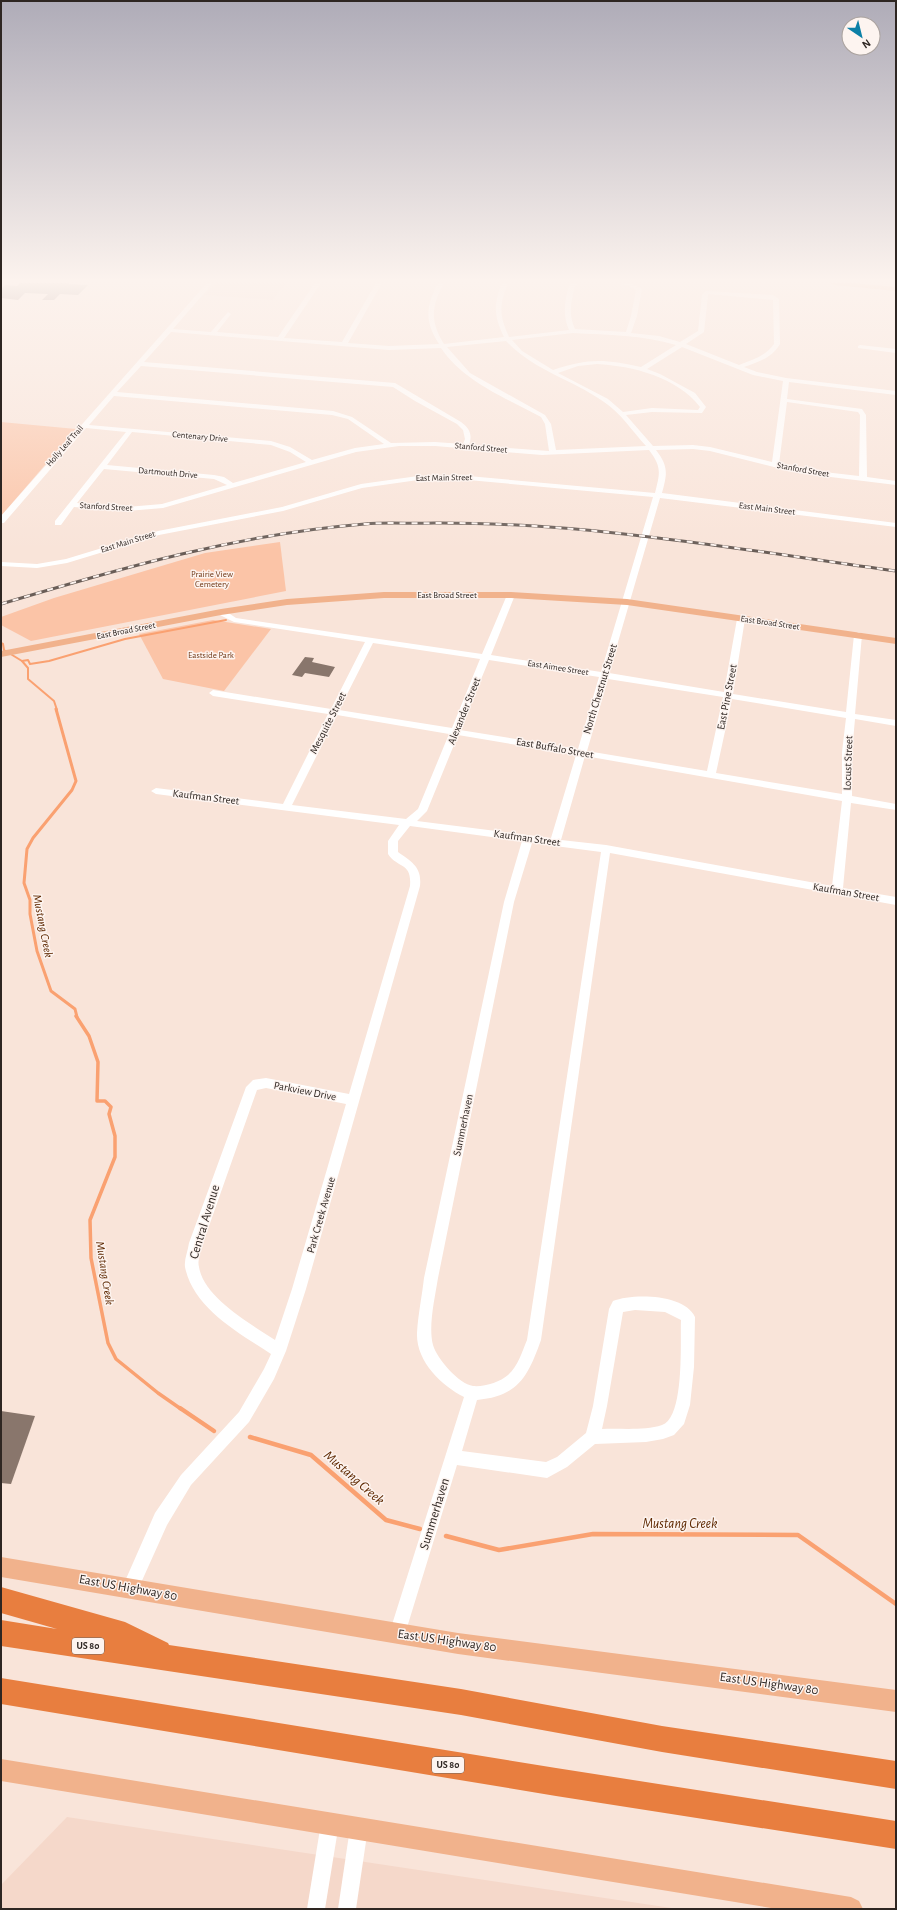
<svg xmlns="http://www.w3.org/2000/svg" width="897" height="1910" font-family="'Alegreya Sans',sans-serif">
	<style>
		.built { fill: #f5d8ca }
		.green { fill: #fbc4a7 }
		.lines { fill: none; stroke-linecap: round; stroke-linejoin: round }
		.stream-far3 { stroke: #faa171; stroke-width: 2 }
		.stream-far2 { stroke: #faa171; stroke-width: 3 }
		.stream-far1 { stroke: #faa171; stroke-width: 3.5 }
		.stream { stroke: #faa171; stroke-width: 4.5 }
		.building { fill: #89766c }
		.minor { fill: #fff; fill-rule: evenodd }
		.major { fill: #f1b28c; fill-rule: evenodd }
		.highway { fill: #e87e3f; fill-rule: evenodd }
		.rail-casing { stroke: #6a5e58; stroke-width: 3 }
		.rail { stroke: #fdf4f0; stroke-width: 2; stroke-dasharray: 6; stroke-linecap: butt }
		.labels { text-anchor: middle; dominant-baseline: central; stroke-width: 3; stroke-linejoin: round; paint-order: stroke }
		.far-street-label { font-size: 9px; fill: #2e2622; stroke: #fdf4f0 }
		.far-park-label { font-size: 9px; fill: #703715; stroke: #fdf4f0 }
		.shield { fill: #fdf4f0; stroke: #6c6460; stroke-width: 1 }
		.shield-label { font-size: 10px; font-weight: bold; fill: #2e2622 }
		.street-label { font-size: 11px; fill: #2e2622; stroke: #fdf4f0 }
		.water-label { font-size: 12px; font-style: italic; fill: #5f2902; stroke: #fdf4f0 }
		.near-street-label { font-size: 13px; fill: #2e2622; stroke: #fdf4f0 }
		.near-water-label { font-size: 14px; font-style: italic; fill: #5f2902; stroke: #fdf4f0 }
	</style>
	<rect width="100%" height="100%" fill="#f9e4d9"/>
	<g class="built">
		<polygon points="216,283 286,283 273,300 205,295"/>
		<polygon points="67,1817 678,1909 1,1909 1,1885"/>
	</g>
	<g class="green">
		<polygon points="1,422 76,429 1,516"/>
		<polygon points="280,542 286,591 31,641 1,625 1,617 54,598 205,553"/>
		<polygon points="213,620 271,629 224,691 163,679 139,634"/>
	</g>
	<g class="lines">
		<g class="stream-far3">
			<polyline points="1,643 3,644 4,650 22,661 28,668 28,679 54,701 57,710"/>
			<polyline points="22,661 28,660 30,664 49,661 125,639 226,620"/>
		</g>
		<polyline class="stream-far2" points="56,709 76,781 72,790 33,838 27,849 24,883 30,900 30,914 37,951 51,991 75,1009 77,1017"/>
		<polyline class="stream-far1" points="76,1016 89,1036 98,1062 97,1101 105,1101 111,1107 109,1114 115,1136 115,1157 90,1220 91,1258 108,1343 116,1359 158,1393 181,1409"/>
		<g class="stream">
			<polyline points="180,1408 214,1431"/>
			<polyline points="250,1437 311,1455 386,1520 420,1529"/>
			<polyline points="446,1536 499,1550 593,1534 798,1535 896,1604"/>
		</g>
	</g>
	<g class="building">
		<polygon points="20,283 69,283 68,284 88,285 78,295 60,294 54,300 42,300 48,294 25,293 18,300 1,298 1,289 5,285 17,286"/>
		<polygon points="305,657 314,658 312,662 335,667 329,677 305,673 302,677 292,675"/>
		<polygon points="1,1411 35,1416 11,1484 1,1483"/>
	</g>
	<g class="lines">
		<g class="minor">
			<path d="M207,283H213L173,329L211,332L228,312L231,314L217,332L278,337L315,283H321L284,338L342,342L376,283H382L348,343L389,346L439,344C424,321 426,306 438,283H444C431,307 430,321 444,344L504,337C494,316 493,305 502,283H508C499,305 499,315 509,337L569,330C562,313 565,302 569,285L572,283H579L575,286C571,302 568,314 575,329L626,332L631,316L636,290L629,286L616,283H631L642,289L637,316L631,333L659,336L680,342L698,331L702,295L706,291L773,295L779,299L780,344C772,358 758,362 744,367L757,372L786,378L896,391V395L789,382L787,399L862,409L866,415L867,477L896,481V485L798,473L710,451L693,449L656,450C669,467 667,474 662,493L896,523V527L660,498L609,673L724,692L737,619L741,617L745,619L733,694L846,712L854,635L858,632L861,633L862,635L855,714L896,720V726L855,719L852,752V796L896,804V810L851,803L843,888L896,897V905L610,853L541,1340C528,1376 519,1396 477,1400L462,1451L546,1462L557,1457L586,1433L593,1406L609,1309L613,1301C633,1293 685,1294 695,1317L694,1367L690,1405L684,1424L674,1435L663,1439L646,1442L595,1444L567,1467L547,1478L457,1465L405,1634L403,1640L397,1642L391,1640L389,1634L464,1397C441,1385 416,1361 417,1333C418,1315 422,1296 424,1278L504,902L522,841L410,826L398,841V852C412,862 422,867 420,886L306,1289L286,1351L274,1379L249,1422L191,1485L167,1525L136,1594L130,1596L124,1594L122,1588L155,1513L181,1475L239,1412L264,1369L271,1354C239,1333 193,1308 185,1267C184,1259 188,1251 189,1243L246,1087L253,1080L266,1078L349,1094L410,886C412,862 398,869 388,854V841L399,825L156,794L151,791L156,788L283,804L328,714L213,696L209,693L213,690L331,709L365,642L234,622L218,614V610H224L236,618L482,654L507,595L511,593L515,595L491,655L601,672L653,497L457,479L418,480L362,488L283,511L159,535L67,563L37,568L1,566V562L37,564L66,559L158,531L282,507L361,484L418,476L457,475L655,493C660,473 662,467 649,450L542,455L435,446H399L356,452L163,508L127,511L74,507L61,525H55V521L126,432L86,428L4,523H1V516ZM709,294L773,300L774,344C766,356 752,360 739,365L686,344L704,332L708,295ZM171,332L389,350L441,348C464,382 506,398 541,417L545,424L549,451L469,445C473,434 469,428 461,422L395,383L144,362ZM573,333C608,335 643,335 676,345L641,367C605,359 588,358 553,370L522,351L512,340ZM506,341C536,372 570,378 604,402C621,413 632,431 646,446L556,450L551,424L545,415L470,373L447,347ZM682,347L753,375L783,381L772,462L710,447L693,445L653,446L626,415L652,412L702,413L706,407L695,393L660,374L647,369ZM597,364C633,366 677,377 700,407L698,410L652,408L623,412L608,399L558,373L578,366ZM141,366L393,387L415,401L457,424L463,430L465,439L463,444L435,442L391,443L352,417L333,411L117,392ZM114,396L332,415L348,419L384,444L355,448L312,460L290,447L271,441L89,425ZM787,402L858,412L860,415L859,476L798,469L779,464ZM132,432L271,445L290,452L306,462L233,483L224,477L214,475L107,465ZM104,469L214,479L227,485L162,504L127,507L77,503ZM373,643L480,659L452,728L339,710ZM489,660L599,677L578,749L460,730ZM608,679L723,697L707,771L587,751ZM732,699L846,718L842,752V794L716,773ZM337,715L449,734L418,809L406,819L292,805ZM458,735L576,755L551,838L417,821L427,811ZM585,756L842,801L832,886L606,845L561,840ZM532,843L601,852L527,1340C522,1352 518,1366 508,1375C500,1382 485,1387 473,1386C459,1384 437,1359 433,1345C428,1327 435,1297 438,1278L514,902ZM266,1088L346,1104L292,1289L275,1340C251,1324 204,1298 199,1267C197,1259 201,1251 203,1243L257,1090ZM635,1310L665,1312L681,1320C680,1340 685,1417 662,1425C644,1431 621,1428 602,1429L607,1406L623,1312Z"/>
			<polygon points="860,345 896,349 896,353 858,348 858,346"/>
			<polygon points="330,1814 336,1817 339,1823 325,1909 307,1909 321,1823 324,1817"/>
			<polygon points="359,1819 365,1822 368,1828 356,1909 338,1909 350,1828 353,1822"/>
		</g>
		<g class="major">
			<polygon points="831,283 852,283 896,287 896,291 834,285"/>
			<polygon points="384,592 511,592 627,599 896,638 896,644 627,605 511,598 384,598 287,605 221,615 1,657 1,651 221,609 287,599"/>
			<polygon points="1,1557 458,1633 896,1690 896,1712 458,1654 1,1577"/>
			<polygon points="1,1759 851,1897 859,1901 863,1909 777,1909 1,1781"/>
		</g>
		<g class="highway">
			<polygon points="1,1587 125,1622 168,1643 169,1645 461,1689 662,1726 896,1761 896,1789 662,1752 461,1715 1,1646 1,1620 57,1629 1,1613"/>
			<polygon points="1,1678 556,1768 896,1821 896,1849 556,1796 1,1704"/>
		</g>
		<defs>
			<path id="rail" d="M1,604C122,568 238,534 365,524C388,522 411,524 434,523C589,522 743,550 896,571"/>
		</defs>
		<use href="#rail" class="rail-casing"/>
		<use href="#rail" class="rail"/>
	</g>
	<linearGradient id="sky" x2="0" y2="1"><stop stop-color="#afacb8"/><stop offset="0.51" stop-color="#fcf3ee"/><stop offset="1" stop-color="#fcf3ee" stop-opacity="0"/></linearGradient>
	<rect width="897" height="550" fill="url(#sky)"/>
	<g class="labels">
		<g class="far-street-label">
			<text transform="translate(200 437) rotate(5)">Centenary Drive</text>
			<text transform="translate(65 446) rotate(-49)">Holly Leaf Trail</text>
			<text transform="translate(481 448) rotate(5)">Stanford Street</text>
			<text transform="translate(803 470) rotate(10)">Stanford Street</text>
			<text transform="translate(168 473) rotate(5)">Dartmouth Drive</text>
			<text transform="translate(444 478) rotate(-1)">East Main Street</text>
			<text transform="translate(106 507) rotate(3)">Stanford Street</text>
			<text transform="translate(767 509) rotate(7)">East Main Street</text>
			<text transform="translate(128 542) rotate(-17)">East Main Street</text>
			<text x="447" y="595">East Broad Street</text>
			<text transform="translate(770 623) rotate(8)">East Broad Street</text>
			<text transform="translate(126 631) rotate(-11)">East Broad Street</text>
			<text transform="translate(558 668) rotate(9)">East Aimee Street</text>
		</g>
		<g class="far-park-label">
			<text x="212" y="574">Prairie View<tspan x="212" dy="10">Cemetery</tspan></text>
			<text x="211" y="655">Eastside Park</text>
		</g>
		<g class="shield">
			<rect x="72" y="1638" width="32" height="16" rx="3"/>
			<rect x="432" y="1757" width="32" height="16" rx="3"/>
		</g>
		<g class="shield-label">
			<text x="88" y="1646">US 80</text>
			<text x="448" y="1765">US 80</text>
		</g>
		<g class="street-label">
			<text transform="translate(600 689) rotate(-73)">North Chestnut Street</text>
			<text transform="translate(727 697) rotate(-79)">East Pine Street</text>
			<text transform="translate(464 711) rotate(-68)">Alexander Street</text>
			<text transform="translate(328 723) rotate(-63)">Mesquite Street</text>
			<text transform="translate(555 748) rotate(10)">East Buffalo Street</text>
			<text transform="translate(848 763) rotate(-88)">Locust Street</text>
			<text transform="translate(206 797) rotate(7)">Kaufman Street</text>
			<text transform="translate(527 838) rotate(8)">Kaufman Street</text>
			<text transform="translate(846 892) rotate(10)">Kaufman Street</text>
			<text transform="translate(305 1091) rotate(11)">Parkview Drive</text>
			<text transform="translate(463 1125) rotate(-78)">Summerhaven</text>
			<text transform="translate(321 1215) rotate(-74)">Park Creek Avenue</text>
		</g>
		<g class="water-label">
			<text transform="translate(43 926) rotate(79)">Mustang Creek</text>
			<text transform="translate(105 1273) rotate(81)">Mustang Creek</text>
		</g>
		<g class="near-street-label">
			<text transform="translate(205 1222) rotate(-73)">Central Avenue</text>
			<text transform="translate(435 1514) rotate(-73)">Summerhaven</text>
			<text transform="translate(128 1588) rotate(10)">East US Highway 80</text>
			<text transform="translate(447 1641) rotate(8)">East US Highway 80</text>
			<text transform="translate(769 1684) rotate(8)">East US Highway 80</text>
		</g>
		<g class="near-water-label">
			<text transform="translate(354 1478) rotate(41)">Mustang Creek</text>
			<text x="680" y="1524">Mustang Creek</text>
		</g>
	</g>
	<rect width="897" height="1910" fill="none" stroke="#2e2622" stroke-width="4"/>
	<g transform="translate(861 36) rotate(145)"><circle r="19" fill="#fdf4f0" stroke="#aaa29e"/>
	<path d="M0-3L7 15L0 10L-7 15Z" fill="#0c80a7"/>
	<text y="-6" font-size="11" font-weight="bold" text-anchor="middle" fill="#2e2622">N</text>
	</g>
</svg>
